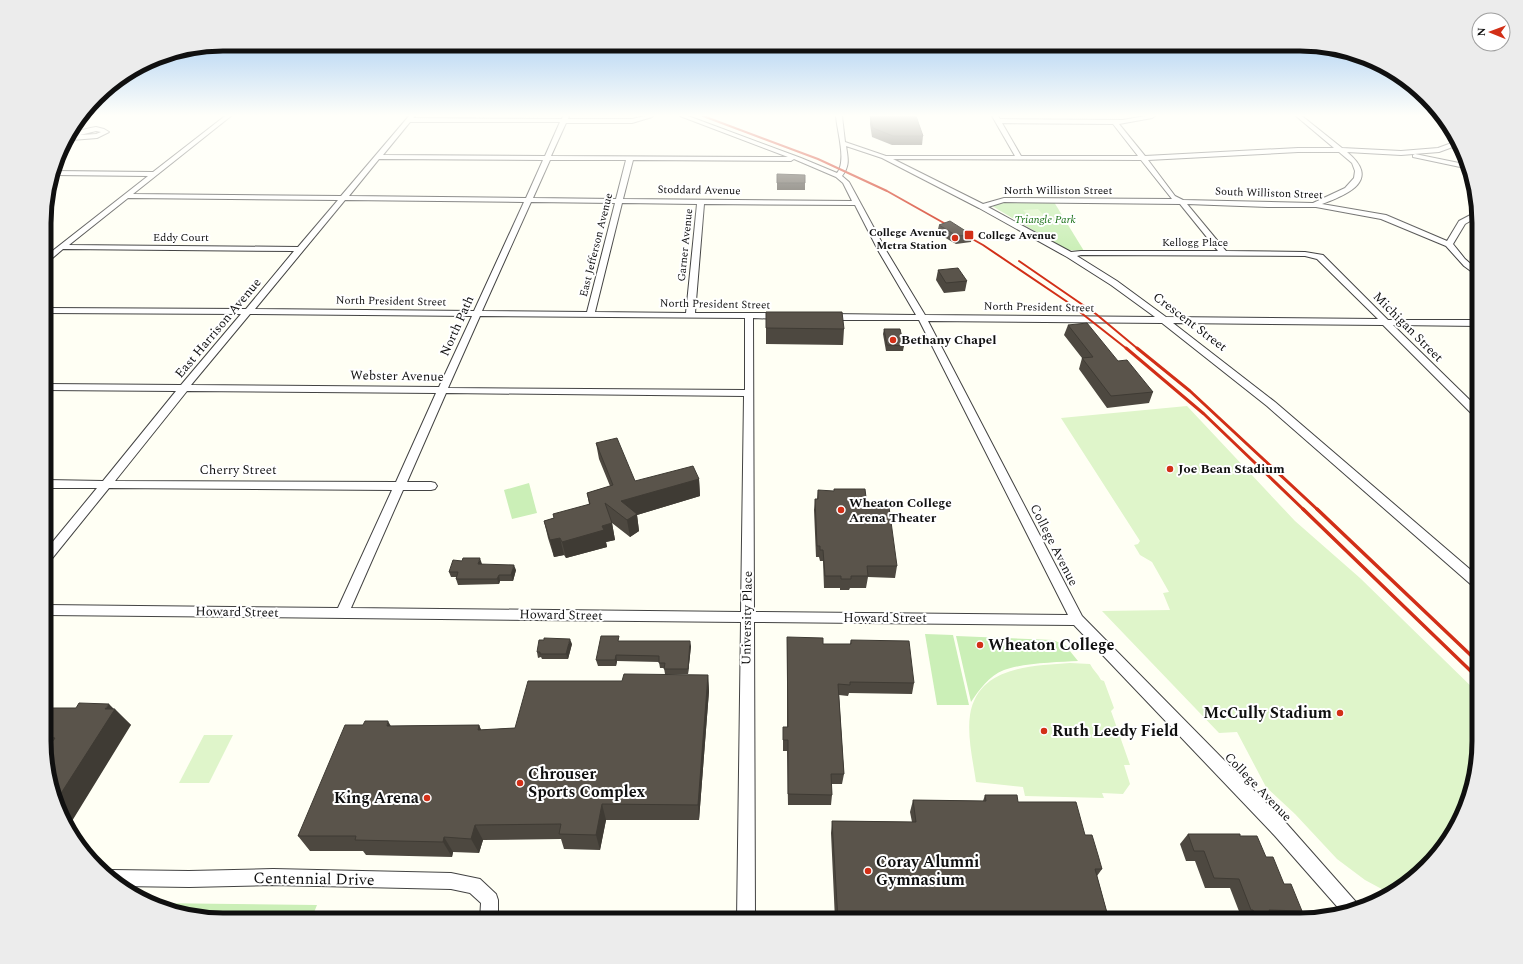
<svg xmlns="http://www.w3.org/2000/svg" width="1523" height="964" font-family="Spectral,serif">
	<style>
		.green { fill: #cbefb7 }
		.pitch { fill: #dff5ca }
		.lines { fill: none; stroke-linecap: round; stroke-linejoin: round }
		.minor-casing { stroke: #434343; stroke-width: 2 }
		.minor { fill: #fff; fill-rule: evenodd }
		.rail-far2 { stroke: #d22f17; stroke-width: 2 }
		.rail-far1 { stroke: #d22f17; stroke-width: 3 }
		.rail { stroke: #d22f17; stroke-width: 3.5 }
		.wall { fill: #4d4840 }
		.shaded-wall { fill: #3f3b34 }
		.building { fill: #5a544b; stroke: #3f3b34 }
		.poi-dot { fill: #d22f17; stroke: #fff; stroke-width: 1.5 }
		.labels { text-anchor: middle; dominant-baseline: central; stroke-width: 4; stroke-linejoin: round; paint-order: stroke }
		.far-street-label { font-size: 11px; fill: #101010; stroke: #fff }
		.far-park-label { font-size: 11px; font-style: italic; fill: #1a7117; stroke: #fff }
		.far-poi-label { font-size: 11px; font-weight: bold; fill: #101010; stroke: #fff; text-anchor: end }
		.street-label { font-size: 13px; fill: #101010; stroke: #fff }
		.poi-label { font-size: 13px; font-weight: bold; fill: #101010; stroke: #fff; text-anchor: start }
		.near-poi-label { font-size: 16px; font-weight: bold; fill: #101010; stroke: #fff; text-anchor: start }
		.near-street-label { font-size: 16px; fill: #101010; stroke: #fff }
		.rim { fill: none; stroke: #101010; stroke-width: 5 }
	</style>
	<rect width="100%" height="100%" fill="#fffff4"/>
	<g class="green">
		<polygon points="1003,202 1054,202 1084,251 1067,250 992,206"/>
		<polygon points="529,483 537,513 512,519 504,490"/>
		<polygon points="925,634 953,635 969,705 937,705"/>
		<path d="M956,636L1053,640L1065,645L1078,661C1058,662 1023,663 1004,670C989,676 979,690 971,702Z"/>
		<path d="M151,903L317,905L311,920C261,920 196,926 151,903Z"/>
	</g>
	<g class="pitch">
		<polygon points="1038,209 1050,222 1034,223 1023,210"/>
		<polygon points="1187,406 1295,521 1360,578 1479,694 1479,752 1470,798 1449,840 1391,894 1365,880 1337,859 1295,814 1266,787 1237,732 1219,733 1102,611 1170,610 1163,593 1169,592 1152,562 1140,555 1134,545 1138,544 1140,541 1061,418"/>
		<path d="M1070,663L1090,664C1093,670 1098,674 1101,680L1104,681L1114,708L1111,711L1130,765H1124L1130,784L1123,794L1102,793L1104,798L1025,796L1023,787L976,782C973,761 967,736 970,715C978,666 1032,666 1070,663Z"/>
		<polygon points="204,735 233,735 209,783 179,783"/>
	</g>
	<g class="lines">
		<defs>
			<g id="minor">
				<path d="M225,116H231L133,194L341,196L409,116H415L413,118L562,119L563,116H569L568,119H632L645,116H653L652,117L632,123H566L551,156L788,157L680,116H688L801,158L837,173C847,161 837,131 836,116H842L845,142L886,156H1015L992,116H998L1000,119L1123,120L1145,116H1155L1152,118L1119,124L1145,156L1298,148H1334L1296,116H1302L1342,148L1401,151L1438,148L1457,141L1458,145L1439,152L1401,155L1347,152C1381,180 1349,194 1322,204L1386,215L1447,241L1459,221L1478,211L1479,216L1465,224L1453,244L1465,259L1479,271V277L1464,266L1446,246L1381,219L1316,207H1268L1187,204L1226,251L1305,252L1323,255L1388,320H1479V326L1393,325L1479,409V418L1475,417L1383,325L1173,323L1275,402L1479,577V590L1475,588L1267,406L1162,323L928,321L1082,616L1287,824L1356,902L1358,906L1341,911L1275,836L1074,625L754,622L755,920H737L741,622L46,615V605L338,608L392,490L109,488L50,561L46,562V550L97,488H46V480L103,481L176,391L46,390V384L181,385L241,314L46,313V308L246,309L294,251L63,249L49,261H46V256L148,176L54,175V171L153,172ZM410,122H560L545,156L383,155ZM1002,123L1113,124L1138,156H1021ZM846,146L882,158L979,208L1067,257L1111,285L1155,317L925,315L887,252L849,182L842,176C850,166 848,158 846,146ZM1298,152H1339L1352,163L1355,171L1354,178L1345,188L1313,203L1183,200L1175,196L1148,160ZM379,159L543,160L526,198L349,196ZM794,159L836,177L843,183L852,201L623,199L633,160L791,161ZM893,159L1141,160L1172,199L1004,198L983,204ZM550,160H626L616,199L533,198ZM128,198L338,200L298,247L69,245ZM345,200L524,202L474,311L255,309ZM531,202L615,203L587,312L482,311ZM1004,202L1180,204L1218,251H1081L1071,252L988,207ZM622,203L697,204L686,313L595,312ZM704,204L855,205L879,252L916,315L829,314L825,317L829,320H919L1068,615L754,612L753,318L780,319L784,316L780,313H695ZM1081,255L1305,256L1317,259L1378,319L1166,317L1117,281L1077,256ZM250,314L472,316L439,387L191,385ZM480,316L745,318V390L448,388ZM187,391L436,393L396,482L115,481ZM446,393L744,396L741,612L351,608L403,490H431L435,489L437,486L435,483L431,482H407Z"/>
				<path d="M96,127L104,129L109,132L97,138L72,140L64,143C71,132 84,129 96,127ZM96,131L101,132L96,134L80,135Z"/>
				<polygon points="1415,154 1464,164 1465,168 1413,157 1413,155"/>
				<polygon points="273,869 451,873 480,879 496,894 498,900 498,920 480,920 481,903 470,893 451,889 273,885 189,887 120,886 106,872 112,870 189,871"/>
			</g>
		</defs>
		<use href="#minor" class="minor-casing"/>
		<use href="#minor" class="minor"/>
		<g class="rail-far2">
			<polyline points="703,116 818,159 887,191 983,245 1066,301 1127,349"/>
			<polyline points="1019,261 1096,314 1138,349"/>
		</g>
		<g class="rail-far1">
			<polyline points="1126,348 1204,414 1304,510"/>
			<polyline points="1137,348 1190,391 1318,510"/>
		</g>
		<g class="rail">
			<polyline points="1303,509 1479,679"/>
			<polyline points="1317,509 1479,663"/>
		</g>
	</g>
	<g class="wall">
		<polygon points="870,116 923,136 922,145 892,145 872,137 870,124"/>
		<polygon points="777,174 805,183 805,190 777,190"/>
		<polygon points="939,225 972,235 971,242 956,244 937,233"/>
		<polygon points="938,270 967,281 965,291 944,293 936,280"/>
		<polygon points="766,312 844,329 843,345 766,344"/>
		<polygon points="1068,325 1118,361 1153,392 1149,403 1107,408 1079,369 1082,358 1064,335"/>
		<polygon points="884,329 904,346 903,351 886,351 883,334"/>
		<polygon points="596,443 635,481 699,479 700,496 637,515 639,531 630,537 612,523 615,540 606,542 607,547 566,558 564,555 554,557 548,538 544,521 554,518 589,504 587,493 610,486 599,459"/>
		<polygon points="818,490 867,506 897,566 895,578 868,577 866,588 850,588 849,590 840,590 840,588 824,588 823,561 820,561 819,557 816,557 814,510 815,499 817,499"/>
		<polygon points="462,561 482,564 481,564 516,570 513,581 500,581 499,584 458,585 456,579 456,577 451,577 449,572"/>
		<polygon points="787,637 823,644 850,644 851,640 914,683 912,694 849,693 848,696 839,695 844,774 842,784 831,784 832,795 831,805 788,805 787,751 783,751 783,727 787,727"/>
		<polygon points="620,641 691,646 688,674 665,674 664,668 660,668 659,662 617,661 616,666 598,666 596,660"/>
		<polygon points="572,644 568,659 542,659 541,657 538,658 537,652"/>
		<polygon points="708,675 709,691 699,820 606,820 600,850 564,849 561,839 483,840 479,853 453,852 452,857 366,855 363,851 310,851 298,836 363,725 391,726 479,725 481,730 515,728 622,681"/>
		<polygon points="46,708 114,709 131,725 46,764"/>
		<polygon points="985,795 1018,802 1085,835 1102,869 1097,876 1109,920 835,920 831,833 832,821 912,822 910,812 913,800 983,801"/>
		<polygon points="1188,834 1240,836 1266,857 1302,911 1292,920 1242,919 1230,888 1205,888 1195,861 1186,861 1180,844"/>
	</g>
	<g class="shaded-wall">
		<polygon points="699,479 700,496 637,515 639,531 630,537 627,520 621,501"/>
		<polygon points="612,523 615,540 606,542 607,547 566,558 562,542 602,526"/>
		<polygon points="560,538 564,555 554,557 550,540"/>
		<polygon points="480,558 482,564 480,570 478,564"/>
		<polygon points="514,565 516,570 513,581 511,575"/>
		<polygon points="499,575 500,581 499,584 497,579"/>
		<polygon points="570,639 572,644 568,659 566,654"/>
		<polygon points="690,641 691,646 688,674 688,669"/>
		<polygon points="616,655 617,661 616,666 615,660"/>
		<polygon points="708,675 709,691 699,820 698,805"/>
		<polygon points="109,704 115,710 115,709 131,725 69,826 58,798 105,709"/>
		<polygon points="388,721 397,737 387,726"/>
		<polygon points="479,725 486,741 478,730"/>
		<polygon points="602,804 606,820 600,850 596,835"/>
		<polygon points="475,825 483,840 479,853 471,839"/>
		<polygon points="444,837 453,852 452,857 443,842"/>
	</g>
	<g class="building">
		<polygon points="870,116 916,116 923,136 893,136 873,128"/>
		<polygon points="777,174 805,175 805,183 777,183"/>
		<polygon points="950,221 972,235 957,236 939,225"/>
		<polygon points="958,268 967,281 946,283 938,270"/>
		<polygon points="766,312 842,312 844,329 766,328"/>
		<polygon points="1087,323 1118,361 1127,360 1153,392 1111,396 1082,358 1093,357 1068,325"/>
		<polygon points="884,329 900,329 904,346 887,345"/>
		<polygon points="617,438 635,481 693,466 699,479 621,501 637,514 627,520 605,503 612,523 602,526 604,530 562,542 560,538 550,540 544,521 554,518 553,514 590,504 587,493 613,485 596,443"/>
		<polygon points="834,489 865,489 867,506 889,507 897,566 867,566 868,576 851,576 851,579 841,579 841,576 825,576 823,550 820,550 820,546 817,546 815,499 818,499 818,490 834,491"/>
		<polygon points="463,558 480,558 478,564 514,565 511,575 499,575 497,579 456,579 458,572 449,572 453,560 462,561"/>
		<polygon points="601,636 619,636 618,641 690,641 688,669 664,669 665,663 659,663 659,656 616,655 615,660 596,660"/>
		<polygon points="787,637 823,638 823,644 851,644 851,640 909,641 914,683 850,682 850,685 838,684 844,774 831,774 832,795 788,794 788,740 783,740 783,727 788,727"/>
		<polygon points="544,638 570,639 566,654 540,654 540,652 537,652 539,640 544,640"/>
		<polygon points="624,674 708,675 698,805 602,804 596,835 559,834 561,824 475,825 471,839 444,837 443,842 355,840 356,836 298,836 345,725 363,725 365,721 388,721 387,726 479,725 478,730 515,728 528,681 622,681"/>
		<polygon points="79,703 109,704 105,709 115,709 58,798 46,764 46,751 55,738 46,737 46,708 76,708"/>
		<polygon points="985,795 1017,795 1018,802 1076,802 1085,835 1092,835 1098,855 1102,869 1095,869 1109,920 997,920 996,913 942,913 943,920 838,920 832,821 916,822 913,800 986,801"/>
		<polygon points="1188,834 1240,834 1240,836 1257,836 1266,857 1273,857 1284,884 1291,884 1302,911 1269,910 1273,920 1257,920 1253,910 1251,910 1239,879 1214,878 1204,851 1194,851"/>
	</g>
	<linearGradient id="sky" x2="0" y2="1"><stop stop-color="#92c1f0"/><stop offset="0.46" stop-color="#fffffa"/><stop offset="1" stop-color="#fffffa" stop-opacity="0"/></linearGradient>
	<rect width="1523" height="251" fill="url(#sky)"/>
	<g class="poi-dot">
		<rect x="964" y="230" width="10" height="10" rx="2"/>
		<circle cx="955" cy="238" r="4"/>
		<circle cx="893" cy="340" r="4"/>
		<circle cx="1170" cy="469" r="4"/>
		<circle cx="841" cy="510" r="4"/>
		<circle cx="980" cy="645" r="4"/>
		<circle cx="1340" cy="713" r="4"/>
		<circle cx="1044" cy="731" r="4"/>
		<circle cx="520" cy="783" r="4"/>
		<circle cx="427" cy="798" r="4"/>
		<circle cx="868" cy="871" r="4"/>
	</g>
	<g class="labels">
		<g class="far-street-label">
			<text transform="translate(699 190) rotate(1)">Stoddard Avenue</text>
			<text x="1058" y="190">North Williston Street</text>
			<text transform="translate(1269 193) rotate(2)">South Williston Street</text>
			<text x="181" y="237">Eddy Court</text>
			<text x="1195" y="242">Kellogg Place</text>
			<text transform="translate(596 245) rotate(-76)">East Jefferson Avenue</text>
			<text transform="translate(685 245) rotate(-84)">Garner Avenue</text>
			<text transform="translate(391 301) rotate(1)">North President Street</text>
			<text transform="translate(715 304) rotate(1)">North President Street</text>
			<text transform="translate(1039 307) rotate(1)">North President Street</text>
		</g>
		<g class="far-park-label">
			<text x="1045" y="219">Triangle Park</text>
		</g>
		<g class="far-poi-label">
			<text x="947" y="232">College Avenue<tspan x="947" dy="13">Metra Station</tspan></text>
			<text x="978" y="235" text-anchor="start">College Avenue</text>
		</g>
		<g class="street-label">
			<text transform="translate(1190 322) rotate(37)">Crescent Street</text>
			<text transform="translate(457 326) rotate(-66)">North Path</text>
			<text transform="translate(1408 327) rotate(45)">Michigan Street</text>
			<text transform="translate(218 328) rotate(-50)">East Harrison Avenue</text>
			<text transform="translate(397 376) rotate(1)">Webster Avenue</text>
			<text x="238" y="470">Cherry Street</text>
			<text transform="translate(1054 545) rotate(63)">College Avenue</text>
			<text transform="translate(237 612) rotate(1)">Howard Street</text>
			<text transform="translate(561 615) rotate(1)">Howard Street</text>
			<text transform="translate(747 618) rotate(-89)">University Place</text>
			<text x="885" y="618">Howard Street</text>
			<text transform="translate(1258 787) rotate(46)">College Avenue</text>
		</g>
		<g class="poi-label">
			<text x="901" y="340">Bethany Chapel</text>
			<text x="1178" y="469">Joe Bean Stadium</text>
			<text x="849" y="503">Wheaton College<tspan x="849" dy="15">Arena Theater</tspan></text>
		</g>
		<g class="near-poi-label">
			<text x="988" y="645">Wheaton College</text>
			<text x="1332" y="713" text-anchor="end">McCully Stadium</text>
			<text x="1052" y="731">Ruth Leedy Field</text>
			<text x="528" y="774">Chrouser<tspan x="528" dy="18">Sports Complex</tspan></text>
			<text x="419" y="798" text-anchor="end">King Arena</text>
			<text x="876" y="862">Coray Alumni<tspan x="876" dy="18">Gymnasium</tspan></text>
		</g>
		<g class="near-street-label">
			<text transform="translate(314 879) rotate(1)">Centennial Drive</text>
		</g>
	</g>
	<path d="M0 0H1523V964H0ZM223 51H1300A172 172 0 0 1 1472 223V741A172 172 0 0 1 1300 913H223A172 172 0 0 1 51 741V223A172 172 0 0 1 223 51Z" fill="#ececec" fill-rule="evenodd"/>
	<path class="rim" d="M223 51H1300A172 172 0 0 1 1472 223V741A172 172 0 0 1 1300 913H223A172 172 0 0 1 51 741V223A172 172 0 0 1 223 51Z"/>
	<g transform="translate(1491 32) rotate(271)"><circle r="19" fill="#ffffff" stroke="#9f9f9f"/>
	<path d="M0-3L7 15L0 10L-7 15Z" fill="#d22f17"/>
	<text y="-6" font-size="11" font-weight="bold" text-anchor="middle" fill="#101010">N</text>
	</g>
</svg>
